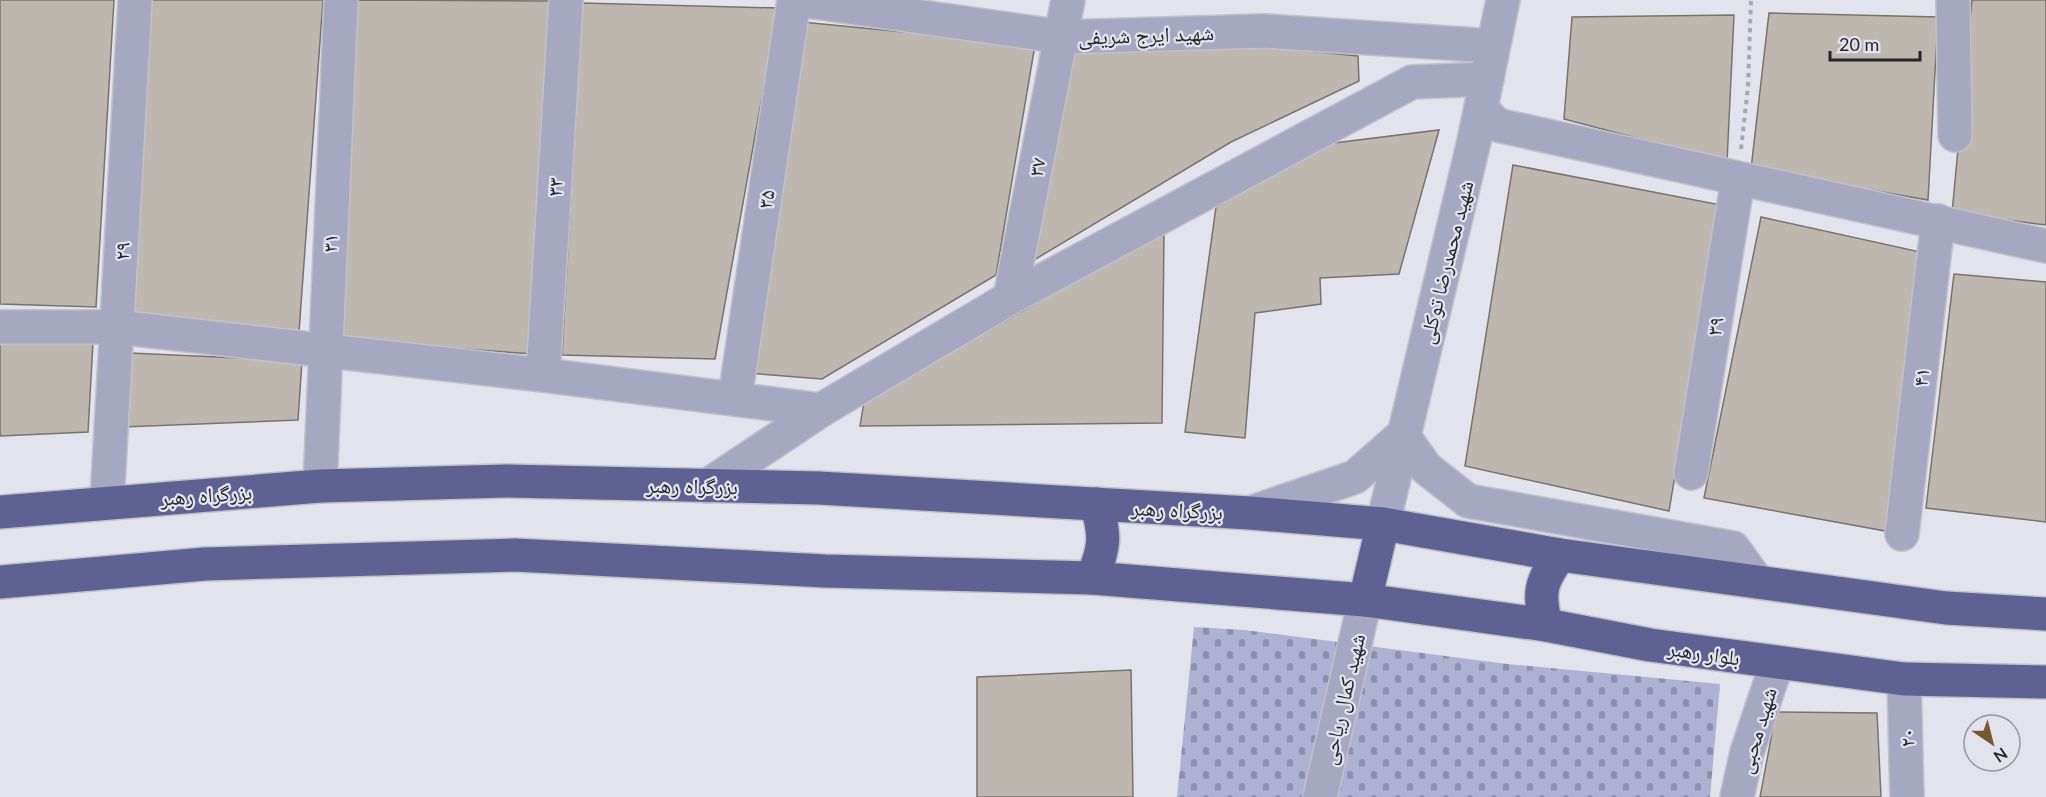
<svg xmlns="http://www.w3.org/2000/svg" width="2046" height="797" font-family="Lato,'Noto Naskh Arabic',sans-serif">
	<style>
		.cemetery { fill: url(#cemetery-stones) }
		.building { fill: #bdb7b0; stroke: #78736d; stroke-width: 1.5 }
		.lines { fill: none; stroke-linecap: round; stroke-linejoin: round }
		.minor-casing { stroke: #c0c1c9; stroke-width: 36 }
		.highway-casing { stroke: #c0c1c9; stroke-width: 36 }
		.path { stroke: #a8a9b0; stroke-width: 4; stroke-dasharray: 4.5 4.5; stroke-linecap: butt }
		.minor { stroke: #a6a7c0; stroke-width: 33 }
		.highway { stroke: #606193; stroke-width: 33 }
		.labels { text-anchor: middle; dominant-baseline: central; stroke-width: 4.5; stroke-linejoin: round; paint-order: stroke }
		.street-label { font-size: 21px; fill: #252629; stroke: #e2e3ec }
	</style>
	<defs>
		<pattern id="cemetery-stones" width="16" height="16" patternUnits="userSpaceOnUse" patternTransform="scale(1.5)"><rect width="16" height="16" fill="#aeb1d2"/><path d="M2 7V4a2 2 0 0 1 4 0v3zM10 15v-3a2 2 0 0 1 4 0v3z" fill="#8d90aa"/></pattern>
	</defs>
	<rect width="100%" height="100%" fill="#e2e3ec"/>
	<polygon class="cemetery" points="1194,627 1244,630 1507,664 1720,684 1710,797 1177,797"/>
	<g class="building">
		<polygon points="0,0 114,0 96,307 0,304"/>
		<polygon points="144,0 323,0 299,332 128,316"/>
		<polygon points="356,0 550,1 534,354 334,340"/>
		<polygon points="1972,0 2046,0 2046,225 1952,213"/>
		<polygon points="582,3 778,8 715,359 562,355"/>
		<polygon points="1769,13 1938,17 1928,200 1751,169"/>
		<polygon points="1734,15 1727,162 1564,119 1572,17"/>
		<polygon points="802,22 1035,45 996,275 822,379 748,373"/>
		<polygon points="1230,43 1358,56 1359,81 1231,142 1029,263 1072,49"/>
		<polygon points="1439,130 1399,274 1320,278 1321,304 1255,313 1245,438 1185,432 1216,207 1326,144"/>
		<polygon points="1513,165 1721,205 1669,511 1465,466"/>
		<polygon points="1761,217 1934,255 1902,534 1704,498"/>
		<polygon points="1164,230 1162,423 860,426 864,402"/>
		<polygon points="1954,274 2046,282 2046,522 1926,508"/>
		<polygon points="0,340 93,342 88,432 0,436"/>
		<polygon points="130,353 302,361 298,420 123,427"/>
		<polygon points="1131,670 1133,797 977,797 977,677"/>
		<polygon points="1776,712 1877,713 1881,797 1760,797"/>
	</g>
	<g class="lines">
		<defs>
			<g id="minor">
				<polyline points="800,0 1063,37 1264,31 1493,46"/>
				<polyline points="1953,0 1955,135"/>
				<polyline points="1481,108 1497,125 2046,246"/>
				<polyline points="1010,298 1068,0"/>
				<polyline points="0,327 116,327 543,375 821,410"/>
				<polyline points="543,375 566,0"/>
				<polyline points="735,398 794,0"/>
				<polyline points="1691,473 1738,179"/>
				<polyline points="320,486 341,0"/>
				<polyline points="707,486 821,410 1010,298 1412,82 1487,79"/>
				<polyline points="107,502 135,0"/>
				<polyline points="1250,513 1355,477 1403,435 1426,468 1468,501 1733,548 1756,580"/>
				<polyline points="1383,524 1474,141 1503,0"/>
				<polyline points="1902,534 1938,221"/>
				<polyline points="1904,679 1907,797"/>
				<polyline points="1320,797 1365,600"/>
				<polyline points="1737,797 1747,752 1777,663"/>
			</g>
			<g id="highway">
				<polyline points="0,512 320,486 506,481 819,488 1250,513 1383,524 1560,555 1946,608 2046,614"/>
				<path d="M1092,578C1105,548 1106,535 1096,504"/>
				<polyline points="0,582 205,564 515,555 825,571 1092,578 1365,600 1546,625 1650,645 1904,679 2046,682"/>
				<polyline points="1365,600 1383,524"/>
				<path d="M1546,625C1538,592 1540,583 1560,555"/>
			</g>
		</defs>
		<use href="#minor" class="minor-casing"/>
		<use href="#highway" class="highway-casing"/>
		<polyline class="path" points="1741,149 1748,87 1751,0"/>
		<use href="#minor" class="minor"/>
		<use href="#highway" class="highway"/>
	</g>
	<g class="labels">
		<g class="street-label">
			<text transform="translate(1146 34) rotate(-2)">شهید ایرج شریفی</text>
			<text transform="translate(1036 167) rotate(-79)">۳۷</text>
			<text transform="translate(554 187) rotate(-86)">۳۳</text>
			<text transform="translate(765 199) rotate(-82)">۳۵</text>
			<text transform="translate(329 243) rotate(-87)">۳۱</text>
			<text transform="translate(121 251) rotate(-87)">۲۹</text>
			<text transform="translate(1445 262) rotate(-76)">شهید محمدرضا توکلی</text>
			<text transform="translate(1714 326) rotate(-81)">۳۹</text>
			<text transform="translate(1920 377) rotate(-83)">۴۱</text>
			<text transform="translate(692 485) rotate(1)">بزرگراه رهبر</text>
			<text transform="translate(206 494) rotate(-4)">بزرگراه رهبر</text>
			<text transform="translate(1177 509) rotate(3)">بزرگراه رهبر</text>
			<text transform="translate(1704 652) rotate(8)">بلوار رهبر</text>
			<text transform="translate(1342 699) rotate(-77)">شهید کمال ریاحی</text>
			<text transform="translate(1756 730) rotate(-73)">شهید محبی</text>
			<text transform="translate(1906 738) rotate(-91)">۲۰</text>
		</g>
	</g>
	<g transform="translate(1992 743) rotate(145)"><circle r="28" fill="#e2e3ec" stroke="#96979e" stroke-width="1.5"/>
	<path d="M0-4.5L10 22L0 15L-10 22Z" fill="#77592e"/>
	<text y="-9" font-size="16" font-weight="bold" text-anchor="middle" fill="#252629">N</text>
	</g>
	<path d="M1830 51v9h90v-9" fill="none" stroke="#252629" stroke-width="3"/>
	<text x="1839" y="51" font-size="18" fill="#252629" stroke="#e2e3ec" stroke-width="4.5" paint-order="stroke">20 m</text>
</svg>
